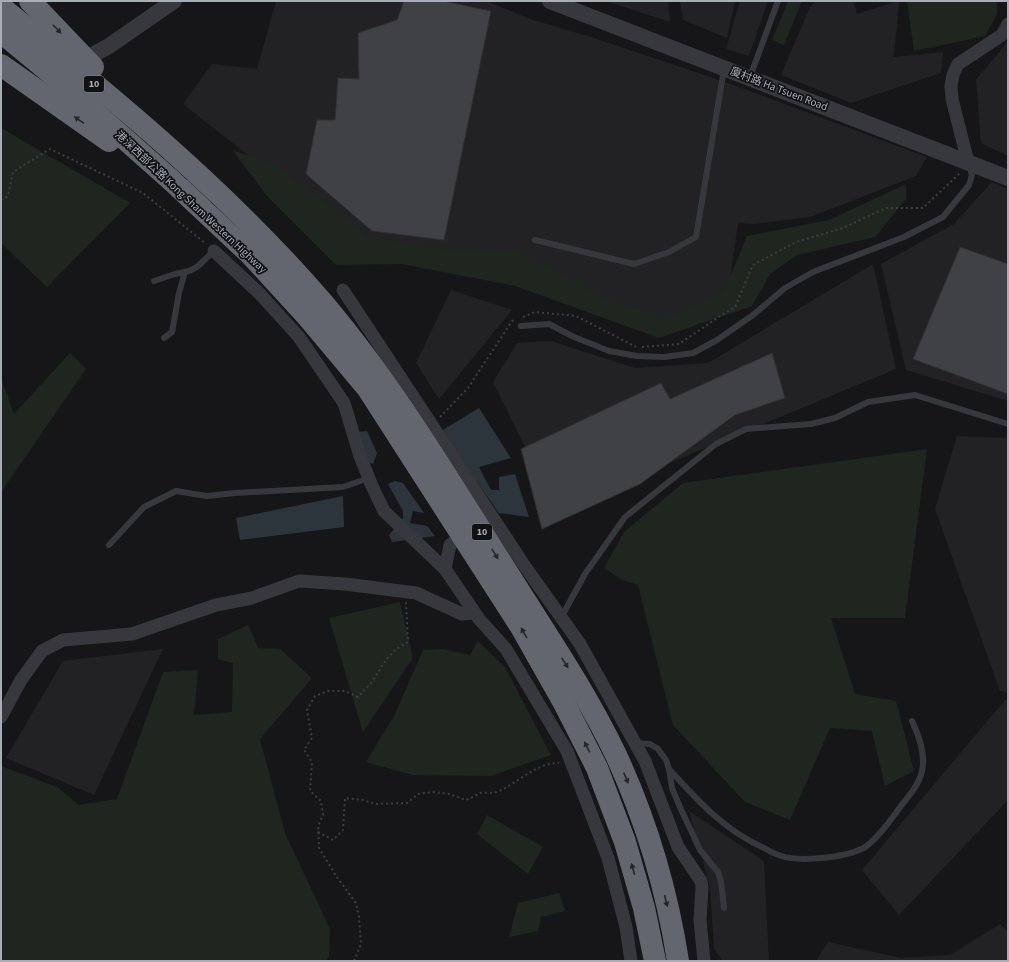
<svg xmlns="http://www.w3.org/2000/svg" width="1009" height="962" font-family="'Source Sans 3','Noto Sans SC',sans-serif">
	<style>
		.built { fill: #222225 }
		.green { fill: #1e261f }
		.water { fill: #2c353c }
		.building { fill: #404145; stroke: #303034 }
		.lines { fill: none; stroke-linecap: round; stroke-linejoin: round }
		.path { stroke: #3d3f44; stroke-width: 2; stroke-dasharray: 2 3; stroke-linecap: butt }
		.service { stroke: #37383d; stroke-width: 6 }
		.minor { stroke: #37383d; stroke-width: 13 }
		.tertiary { stroke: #37383d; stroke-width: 16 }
		.motorway { stroke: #63666e; stroke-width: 22 }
		.motorway-bridge { stroke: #63666e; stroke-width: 22 }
		.oneway { fill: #26262a }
		.labels { text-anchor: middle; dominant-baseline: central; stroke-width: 3.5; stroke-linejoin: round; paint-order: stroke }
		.shield { fill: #111113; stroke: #7b7e86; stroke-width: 1 }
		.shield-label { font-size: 10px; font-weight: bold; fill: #a8adb8 }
		.street-label { font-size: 11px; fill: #a8adb8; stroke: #111113 }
	</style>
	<rect width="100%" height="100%" fill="#161618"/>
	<g class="built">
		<polygon points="276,1 486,1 533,20 591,37 731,84 927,157 916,176 810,217 754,224 738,223 727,301 653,327 529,285 358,242 183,104 212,64 257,69"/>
		<polygon points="606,1 668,1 670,22"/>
		<polygon points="680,1 735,1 727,38 683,20"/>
		<polygon points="740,1 768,1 749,56 726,49"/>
		<polygon points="815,1 854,1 857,14 899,1 894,57 943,52 941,73 851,103 781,75 810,7"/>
		<polygon points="1008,41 1008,156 981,143 976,80"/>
		<polygon points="992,182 1008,189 1008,401 906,370 881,264 954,224"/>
		<polygon points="873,264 896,369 556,510 493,382 517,343 551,341 635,368 708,363"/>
		<polygon points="451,290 512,310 439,399 416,363"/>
		<polygon points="957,436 1008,438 1008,692 1000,691 935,509"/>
		<polygon points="163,649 94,795 6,758 63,661"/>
		<polygon points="1005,700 1008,700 1008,800 899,915 862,870"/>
		<polygon points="689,811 764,861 769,961 723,961 714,949 710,887"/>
		<polygon points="1000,924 1008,931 1008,961 816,961 828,942 901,958 950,955"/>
	</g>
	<g class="green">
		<polygon points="788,1 802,1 784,45 772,40"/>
		<polygon points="907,1 997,1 997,14 985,36 914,51"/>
		<polygon points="1,128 130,203 47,287 1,243"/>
		<polygon points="232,150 276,165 369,237 444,249 513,250 604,297 663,319 724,291 747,236 829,220 906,184 906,199 875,237 797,255 770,274 752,306 659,338 515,286 402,264 336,265 268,197"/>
		<polygon points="70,353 86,369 1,492 1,378 14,414"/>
		<polygon points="927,449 905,618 831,618 855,694 896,701 914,771 885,786 872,731 830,728 790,820 745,802 673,725 638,585 622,580 604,568 624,532 683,483"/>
		<polygon points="400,602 413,658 363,732 329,618"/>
		<polygon points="248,625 258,648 280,649 312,678 260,739 285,833 330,929 329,957 325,961 1,961 1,766 57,787 79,805 117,799 163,672 198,670 194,715 232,712 233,663 218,659 218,639"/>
		<polygon points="478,641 505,667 551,755 491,776 412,775 366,762 394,716 423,650 443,649 470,655"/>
		<polygon points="487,815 543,847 528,874 477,834"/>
		<polygon points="559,893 565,911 541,917 538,931 509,937 518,903"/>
	</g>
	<g class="water">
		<polygon points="479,408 511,458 479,467 491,490 499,490 499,477 515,474 529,517 499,513 441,431"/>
		<polygon points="367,431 377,453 373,464 358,459 358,432"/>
		<polygon points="395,481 403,483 424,513 413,511 410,523 427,526 435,536 392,542 389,535 403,518 403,511 388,484"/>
		<polygon points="343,496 344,527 240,540 236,518"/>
	</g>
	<g class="building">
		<polygon points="404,1 443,1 491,11 444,240 372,231 306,174 317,120 335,120 338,78 359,79 358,33 397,20"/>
		<polygon points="960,247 1008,264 1008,394 913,359"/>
		<polygon points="772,353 785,398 735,415 640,484 542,529 521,449 661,383 670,399"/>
	</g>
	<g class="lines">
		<g class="path">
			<polyline points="1,200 8,196 13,172 50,149 143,193 205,243"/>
			<polyline points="523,317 535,312 576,316 636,347"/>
			<polyline points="642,347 679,344 720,316 735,307 753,265 796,242 843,228 886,208 923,208 960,173"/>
			<polyline points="440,417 468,388 512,321 515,320"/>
			<path d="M318,832L333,840L343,830L345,798L363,800L376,804L407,803L418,794L433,792L449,794L466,800C471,798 476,795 480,793C486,792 493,794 499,791C519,782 536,763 559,763"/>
			<path d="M354,961L361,944L359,917L356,903L336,876L319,848L318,826L323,815L321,801L310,791L312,762L304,750L312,738L307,710L315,696L328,691H345L358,697C362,692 367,688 371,683C384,664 387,653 408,642L406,602"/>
		</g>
		<g class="service">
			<polyline points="750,77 778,1"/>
			<polyline points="189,182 209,199"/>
			<polyline points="535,240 634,264 669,252 696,237 724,69"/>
			<polyline points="154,281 175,274 189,271 197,267 214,251"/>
			<polyline points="521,326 549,324 574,337 609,351 637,356 664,357 693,353 717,340 753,315 785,288 813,272 904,237 943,217 969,185 972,175 969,165"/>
			<polyline points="164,338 172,332 179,293 185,272"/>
			<polyline points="109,545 144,507 176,491 207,496 235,493 343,487 369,478"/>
			<polyline points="562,616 585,574 625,517 716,444 746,429 811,424 835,418 868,402 915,395 1008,424"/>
			<polyline points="635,743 650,744 658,749 666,760 669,769 672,788 680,807 700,850 718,872 721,881 724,908"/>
			<path d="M669,769C698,801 724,830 764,848C769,851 775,854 781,856C800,862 854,858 869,844C881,834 891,820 900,807C909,796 919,785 922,771C926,754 919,736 912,721"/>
		</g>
		<g class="minor">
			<polyline points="968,162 952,99 951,86 953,75 958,64 1002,35 1008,24"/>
			<polyline points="214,251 260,294 299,337 344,403 360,456 372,486 384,511 445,569 479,619 506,649 567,751 608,858 626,927 631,961"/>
			<polyline points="343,290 524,565 580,644 645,761 678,847 701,881 702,887 700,920 704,961"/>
			<polyline points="445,569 450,545 467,532"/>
			<polyline points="1,717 21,680 42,651 63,640 132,634 216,605 252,598 299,581 345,584 416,593 462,614 474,613"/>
		</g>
		<g class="tertiary">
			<polyline points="550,1 1008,178"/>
			<polyline points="76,64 109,46 174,1"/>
		</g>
		<g class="motorway">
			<polyline points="1,32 47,70 171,180"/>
			<polyline points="1,65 109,141"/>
		</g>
		<g class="motorway-bridge">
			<polyline points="30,1 93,67"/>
			<path d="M1,7C114,99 228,192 323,303C394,387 450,482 509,575C546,634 586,692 616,755C646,820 667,890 678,961"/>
			<polyline points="171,180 251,255 306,315 368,389 521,627 564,703 597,768 625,842 644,908 655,961"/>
		</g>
	</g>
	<defs><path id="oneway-solid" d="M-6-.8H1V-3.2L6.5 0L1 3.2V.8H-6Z"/></defs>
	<g class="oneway">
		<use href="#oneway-solid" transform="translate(57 29) rotate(46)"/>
		<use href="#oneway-solid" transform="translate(79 120) rotate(-145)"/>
		<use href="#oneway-solid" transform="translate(495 554) rotate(58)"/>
		<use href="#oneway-solid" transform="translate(524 633) rotate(-120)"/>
		<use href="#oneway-solid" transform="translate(565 663) rotate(58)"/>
		<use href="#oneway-solid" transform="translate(587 747) rotate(-117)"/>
		<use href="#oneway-solid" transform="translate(626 778) rotate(67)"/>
		<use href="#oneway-solid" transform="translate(633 869) rotate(-106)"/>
		<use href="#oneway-solid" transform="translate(666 901) rotate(76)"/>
	</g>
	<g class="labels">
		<g class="shield">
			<rect x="84" y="76" width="20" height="16" rx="3"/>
			<rect x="472" y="524" width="20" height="16" rx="3"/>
		</g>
		<g class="shield-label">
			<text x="94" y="84">10</text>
			<text x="482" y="532">10</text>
		</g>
		<g class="street-label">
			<text transform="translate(779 89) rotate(21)">廈村路 Ha Tsuen Road</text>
			<text transform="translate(191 202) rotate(43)">港深西部公路 Kong Sham Western Highway</text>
		</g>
	</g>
	<rect width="1009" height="962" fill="none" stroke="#a8adb8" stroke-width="4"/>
</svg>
